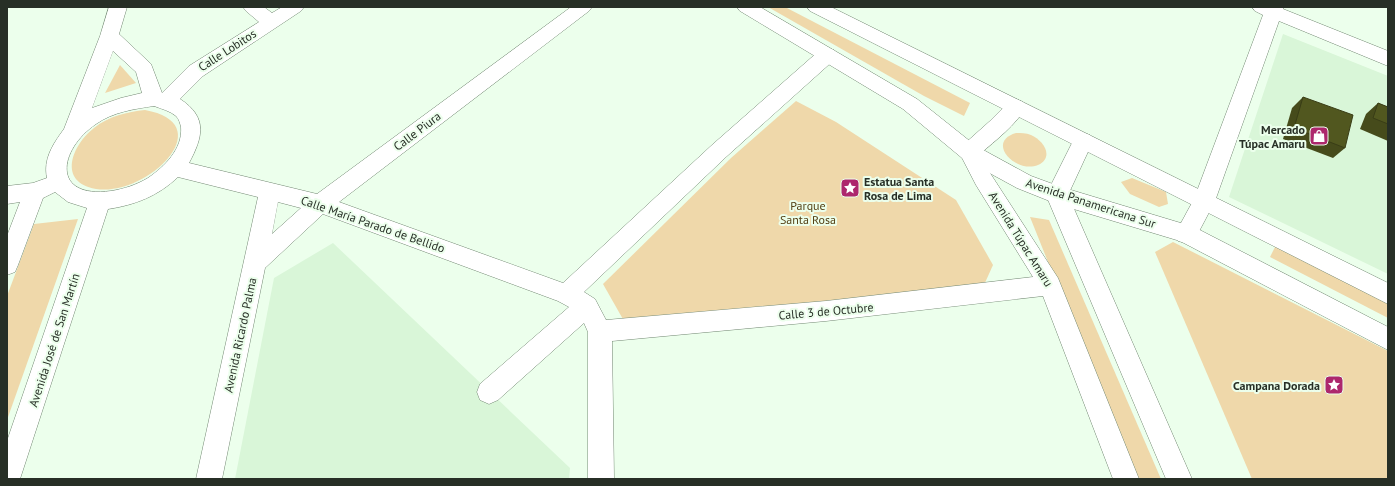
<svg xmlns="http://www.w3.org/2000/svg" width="1395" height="486" font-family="'PT Sans',sans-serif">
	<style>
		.built { fill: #d9f6d8 }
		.green { fill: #efd8aa }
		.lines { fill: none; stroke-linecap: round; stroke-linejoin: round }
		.minor-casing { stroke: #738873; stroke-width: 1 }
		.major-casing { stroke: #738873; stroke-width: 1 }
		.minor { fill: #fff; fill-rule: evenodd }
		.major { fill: #fff; fill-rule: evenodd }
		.wall { fill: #464b1b }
		.building { fill: #51571f; stroke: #393d16 }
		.labels { text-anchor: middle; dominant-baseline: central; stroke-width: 4; stroke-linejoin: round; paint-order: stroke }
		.street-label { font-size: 12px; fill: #272f26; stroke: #ecffec }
		.poi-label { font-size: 12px; font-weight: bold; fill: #272f26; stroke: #ecffec; text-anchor: end }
		.park-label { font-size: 12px; fill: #523f13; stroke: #ecffec }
	</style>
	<rect width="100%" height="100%" fill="#ecffec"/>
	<g class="built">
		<polygon points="1283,34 1388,76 1388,274 1229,197"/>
		<polygon points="333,243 570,468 569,479 235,479 274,278"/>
	</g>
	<g class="green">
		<polygon points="768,7 785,7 970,103 964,116 924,96"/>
		<polygon points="120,65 136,83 105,93"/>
		<polygon points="796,101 836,122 956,200 993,265 984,285 624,321 603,284 731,158"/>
		<path d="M145,110C222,124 147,197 96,189C57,182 72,145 94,128C109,116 127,112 145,110Z"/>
		<path d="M1016,133C1021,133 1026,133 1031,135C1043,140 1055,157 1038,165C1016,174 985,142 1016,133Z"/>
		<polygon points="1132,178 1166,192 1168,204 1159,207 1130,194 1121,182"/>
		<polygon points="1030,217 1049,220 1161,479 1135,479"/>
		<polygon points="78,219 7,420 7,296 34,224"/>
		<polygon points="1173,242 1388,351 1388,479 1252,479 1155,252"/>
		<polygon points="1276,245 1388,301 1388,318 1270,257"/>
	</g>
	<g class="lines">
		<defs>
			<g id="minor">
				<path d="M109,7H127L119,34L151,64L162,93L189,66L259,22L246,11L243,7H264L272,13L282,7H304L301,11L203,76L180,99C208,117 203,137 189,163L317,194L571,7H592L589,11L339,202L563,283L712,145L820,50L827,48L834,50L836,55L834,60L726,157L584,292L595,299L606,320L826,301L1033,277L976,185L959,152L962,146L990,121L1009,102L1016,99L1023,102L1026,107C1016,125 996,140 980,154L990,173L1058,278L1139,479H1113L1043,296L826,321L612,341L614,479H588V332L584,323L498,400L489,404L480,400L477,392L480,384L569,307L558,301L323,214L265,268L222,479H196L258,197L178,177C158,196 135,205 108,209L20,479H7V441L87,208L68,202L55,192L43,198L18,265L15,272L7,275V236L20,202L7,204V186L33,183L47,178C43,159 53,144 64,129L100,36ZM113,51L136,72L142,93L121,98L92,108ZM154,106C162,109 170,111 176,116C179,119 180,123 181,127C183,149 164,167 148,178C136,185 124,189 111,191C51,199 58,150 96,124C113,112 134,109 154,106ZM278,202L301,208L272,234Z"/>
				<polygon points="1252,7 1284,7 1283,9 1388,51 1388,66 1279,21 1215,201 1194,241 1186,243 1178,241 1175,234 1194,199 1263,15 1255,11"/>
				<polygon points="1083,133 1090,135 1093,141 1068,195 1192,479 1166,479 1046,195 1076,135"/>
			</g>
			<g id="major">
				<polygon points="737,7 760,7 917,99 976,146 1031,176 1061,187 1194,227 1388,327 1388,350 1180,241 1057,204 1017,188 962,158 903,109 740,11"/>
				<polygon points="807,7 831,7 1388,283 1388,304 810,11"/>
			</g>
		</defs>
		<use href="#minor" class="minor-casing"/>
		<use href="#major" class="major-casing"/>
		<use href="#minor" class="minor"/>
		<use href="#major" class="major"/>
	</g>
	<g class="wall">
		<polygon points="1303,97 1345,148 1333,158 1283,139 1292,108"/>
		<polygon points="1378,103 1388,107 1388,141 1360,129 1366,114"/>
	</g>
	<g class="building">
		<polygon points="1303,97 1353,115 1345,148 1294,128"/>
		<polygon points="1378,103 1388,107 1388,124 1373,118"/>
	</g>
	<defs>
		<symbol id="shop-square" viewBox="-11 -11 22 22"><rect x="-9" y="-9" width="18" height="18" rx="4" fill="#ad276d" stroke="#ecffec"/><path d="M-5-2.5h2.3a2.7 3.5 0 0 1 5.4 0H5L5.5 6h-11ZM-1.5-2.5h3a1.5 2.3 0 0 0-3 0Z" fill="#fff"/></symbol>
		<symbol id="sight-square" viewBox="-11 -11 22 22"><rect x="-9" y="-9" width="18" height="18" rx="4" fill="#ad276d" stroke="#ecffec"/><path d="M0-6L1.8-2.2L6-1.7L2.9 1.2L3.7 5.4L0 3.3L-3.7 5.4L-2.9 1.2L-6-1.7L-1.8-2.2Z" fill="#fff"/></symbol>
	</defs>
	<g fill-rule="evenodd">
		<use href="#shop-square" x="1308" y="125" width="22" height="22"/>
		<use href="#sight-square" x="839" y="177" width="22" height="22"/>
		<use href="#sight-square" x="1323" y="374" width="22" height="22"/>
	</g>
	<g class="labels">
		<g class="street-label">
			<text transform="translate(227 50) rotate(-33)">Calle Lobitos</text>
			<text transform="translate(417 131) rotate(-37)">Calle Piura</text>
			<text transform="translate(1091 203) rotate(18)">Avenida Panamericana Sur</text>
			<text transform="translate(373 224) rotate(19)">Calle María Parado de Bellido</text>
			<text transform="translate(1021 239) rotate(58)">Avenida Túpac Amaru</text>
			<text transform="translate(826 311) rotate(-5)">Calle 3 de Octubre</text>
			<text transform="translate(240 335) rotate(-78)">Avenida Ricardo Palma</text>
			<text transform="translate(54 340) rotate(-72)">Avenida José de San Martín</text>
		</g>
		<g class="poi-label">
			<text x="1305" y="129">Mercado<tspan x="1305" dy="14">Túpac Amaru</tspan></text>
			<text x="864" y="181" text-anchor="start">Estatua Santa<tspan x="864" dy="14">Rosa de Lima</tspan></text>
			<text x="1320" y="385">Campana Dorada</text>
		</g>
		<g class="park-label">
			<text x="808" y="205">Parque<tspan x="808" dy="14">Santa Rosa</tspan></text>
		</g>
	</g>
	<rect width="1395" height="486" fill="none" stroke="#272f26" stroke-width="16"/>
</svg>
